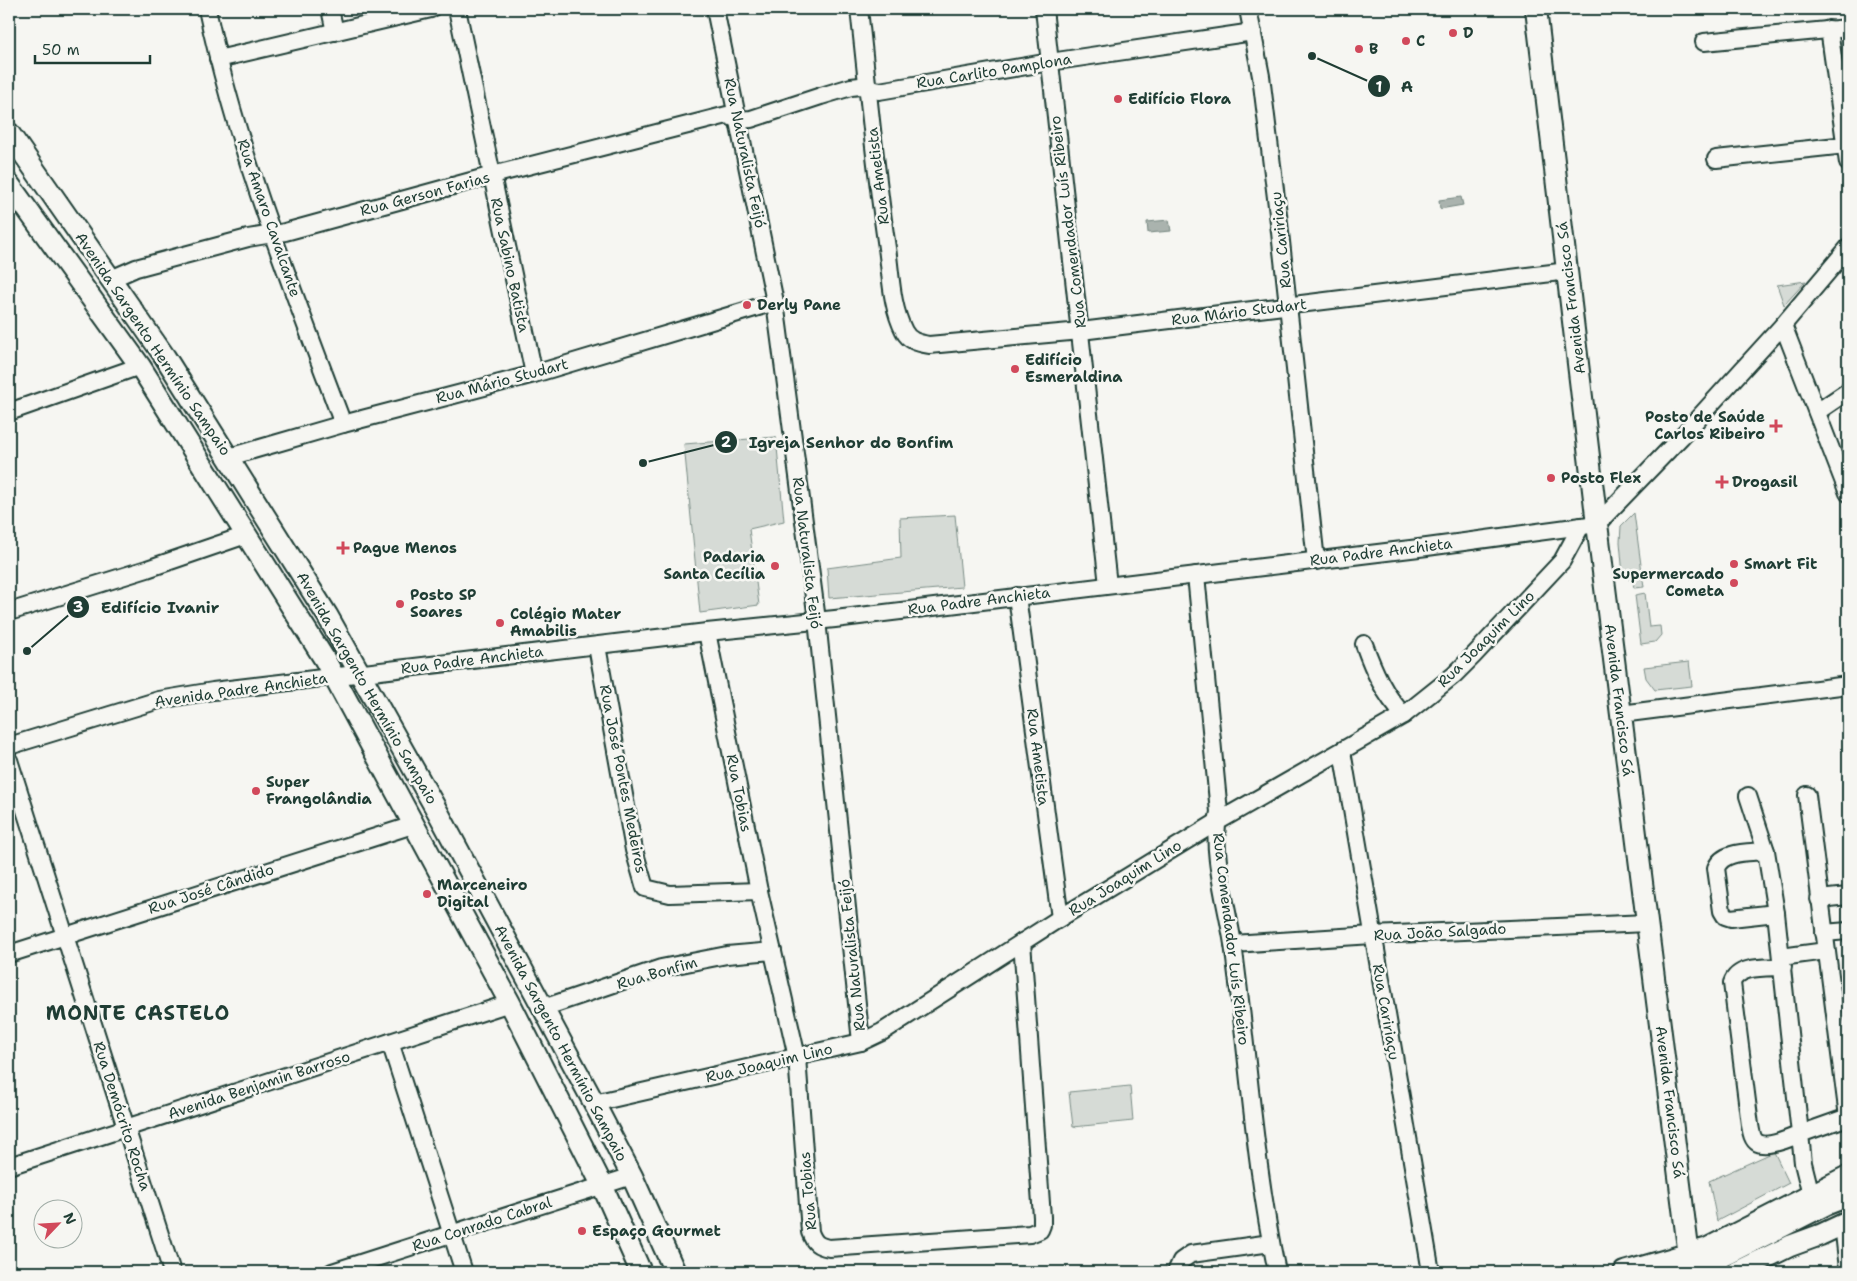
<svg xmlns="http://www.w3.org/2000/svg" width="1857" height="1281" font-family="'Shantell Sans',sans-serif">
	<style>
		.green { fill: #d6dbd6; stroke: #7a8c85 }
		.water { fill: #aab3ae; stroke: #72847d }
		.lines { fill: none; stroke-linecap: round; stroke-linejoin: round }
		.minor-casing { stroke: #1f3d34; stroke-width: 20 }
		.major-casing { stroke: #1f3d34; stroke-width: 24 }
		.minor { stroke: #f6f6f2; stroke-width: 16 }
		.major { stroke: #f6f6f2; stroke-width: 20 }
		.poi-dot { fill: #d1495b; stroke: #f6f6f2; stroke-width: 2 }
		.labels { text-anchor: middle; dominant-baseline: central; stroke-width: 5; stroke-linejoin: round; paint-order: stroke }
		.poi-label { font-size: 15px; font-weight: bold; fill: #1f3d34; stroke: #f6f6f2; text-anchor: start }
		.street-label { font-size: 15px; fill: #1f3d34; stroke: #f6f6f2 }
		.district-label { font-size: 20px; font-weight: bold; letter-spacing: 1px; fill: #1f3d34; stroke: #f6f6f2 }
		.leader { fill: none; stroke: #1f3d34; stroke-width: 2 }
		.callout-dot { fill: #1f3d34; stroke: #f6f6f2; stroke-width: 2 }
		.mark-label { font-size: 15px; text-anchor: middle; font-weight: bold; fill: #fff }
		.callout-label { font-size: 16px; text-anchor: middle; font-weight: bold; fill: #1f3d34; stroke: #f6f6f2; stroke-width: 5; stroke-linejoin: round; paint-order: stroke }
	</style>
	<rect width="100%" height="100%" fill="#f6f6f2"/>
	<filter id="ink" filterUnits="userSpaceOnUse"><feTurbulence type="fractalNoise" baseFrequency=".02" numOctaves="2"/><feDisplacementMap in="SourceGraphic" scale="10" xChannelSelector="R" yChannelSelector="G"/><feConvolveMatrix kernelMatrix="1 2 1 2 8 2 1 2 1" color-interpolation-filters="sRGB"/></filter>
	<g filter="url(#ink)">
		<g class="green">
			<polygon points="1806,281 1784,305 1777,285"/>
			<polygon points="776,437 784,521 749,529 759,605 700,613 684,444"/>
			<polygon points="1634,513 1644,587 1634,588 1633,582 1623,575 1620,542 1621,526"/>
			<polygon points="955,515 962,587 829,598 827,568 901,558 900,518"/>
			<polygon points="1645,593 1649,627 1660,626 1661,635 1655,642 1641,644 1635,595"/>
			<polygon points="1689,662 1692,686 1655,690 1646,678 1644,667"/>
			<polygon points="1130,1086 1133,1121 1073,1127 1069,1092"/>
			<polygon points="1774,1152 1789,1183 1717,1221 1709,1181"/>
		</g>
		<g class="water">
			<polygon points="1461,197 1463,205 1440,209 1439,200"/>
			<polygon points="1169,220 1171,231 1148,233 1147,222"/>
		</g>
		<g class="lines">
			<defs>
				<g id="minor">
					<path d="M207,9C237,151 292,288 343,424"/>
					<polyline points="330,9 335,32"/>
					<polyline points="457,9 534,374"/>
					<polyline points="715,9 775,302 817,620 861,1042"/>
					<path d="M859,9C868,89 875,169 887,248C891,275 891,306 904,331C909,341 918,343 929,345L1081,331L1568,271"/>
					<polyline points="1044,9 1108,585"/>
					<polyline points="1248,9 1261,76 1278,214 1316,561"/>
					<polyline points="1829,29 1848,163"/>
					<polyline points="1704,42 1848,28"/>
					<polyline points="218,59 431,9"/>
					<polyline points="1716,159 1846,145"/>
					<polyline points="111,279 136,268 248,238 285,232 504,172 727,115 738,120 751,119 821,96 851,87 860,86 879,91 1050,62 1253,32"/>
					<polyline points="1783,325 1848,493"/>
					<polyline points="9,412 140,366"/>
					<polyline points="1817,412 1848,391"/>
					<polyline points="229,457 343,424 534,374 775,302"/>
					<path d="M1196,575L1219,812C1210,850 1227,905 1233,944C1248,1053 1254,1164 1277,1272"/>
					<polyline points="1017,596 1060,918"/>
					<polyline points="9,612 147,569 246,535"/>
					<path d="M707,632L759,891L797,1057L810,1232C814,1243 818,1246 829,1248L1030,1234L1040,1230L1042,1225V1217L1022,942"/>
					<path d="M1364,644C1373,669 1384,695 1404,715"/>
					<polyline points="597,646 634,850 645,888 670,894 759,891"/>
					<polyline points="1621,714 1848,685"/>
					<polyline points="9,746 159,700 213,691 707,632 835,619 1427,547 1597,524 1681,437 1783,325 1848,248"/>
					<polyline points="1342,751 1431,1272"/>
					<polyline points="9,760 172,1272"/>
					<polyline points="1807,795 1848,1117"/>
					<path d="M1748,796L1766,851L1776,913L1800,1134C1791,1138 1768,1148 1758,1143C1752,1140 1751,1131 1750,1125L1732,983C1738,965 1766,968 1783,967"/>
					<path d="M1766,851C1750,853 1723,850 1716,868L1722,911L1725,916L1731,918L1776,913"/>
					<polyline points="1819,899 1848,896"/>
					<polyline points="1824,933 1848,931"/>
					<polyline points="1233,944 1373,935 1647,923"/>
					<polyline points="9,954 413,825"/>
					<polyline points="1781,957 1826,951"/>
					<polyline points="543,1008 661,968 727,955 773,951"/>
					<polyline points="390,1042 464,1272"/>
					<polyline points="594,1103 861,1042 882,1032 1060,918 1217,822 1404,715 1454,675 1474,655 1562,561 1581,526"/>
					<polyline points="9,1166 510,1003"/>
					<polyline points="1811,1195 1803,1163 1800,1134 1848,1117"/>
					<polyline points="1843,1224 1848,1269"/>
					<polyline points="332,1272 632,1176"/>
					<polyline points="1176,1272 1181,1261 1191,1254 1271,1243"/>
				</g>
				<g id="major">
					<polyline points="1536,9 1597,524 1691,1272"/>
					<polyline points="9,133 165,357 327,615 440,816 594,1103 632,1176 675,1272"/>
					<polyline points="9,184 140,366 325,660 510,1003 602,1185 641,1272"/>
					<polyline points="1624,1272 1708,1248 1848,1176"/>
					<polyline points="1692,1272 1825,1205 1848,1196"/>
					<polyline points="1737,1272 1790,1246 1820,1235 1848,1222"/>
				</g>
			</defs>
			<use href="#minor" class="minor-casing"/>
			<use href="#major" class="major-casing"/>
			<use href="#minor" class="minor"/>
			<use href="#major" class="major"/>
		</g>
	</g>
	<g class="poi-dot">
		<circle cx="1453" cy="33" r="5"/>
		<circle cx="1406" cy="41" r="5"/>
		<circle cx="1359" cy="49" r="5"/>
		<circle cx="1118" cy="99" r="5"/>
		<circle cx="747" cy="305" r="5"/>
		<circle cx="1015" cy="369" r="5"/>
		<path d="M1773.5 418.5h5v5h5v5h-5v5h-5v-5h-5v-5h5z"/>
		<circle cx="1551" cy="478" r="5"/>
		<path d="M1719.5 474.5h5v5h5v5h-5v5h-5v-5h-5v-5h5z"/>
		<path d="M340.5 540.5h5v5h5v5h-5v5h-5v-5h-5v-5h5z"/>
		<circle cx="1734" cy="564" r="5"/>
		<circle cx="775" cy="566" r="5"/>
		<circle cx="1734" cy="583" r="5"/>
		<circle cx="400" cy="604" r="5"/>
		<circle cx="500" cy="623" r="5"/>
		<circle cx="256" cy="791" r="5"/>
		<circle cx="427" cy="894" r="5"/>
		<circle cx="582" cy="1231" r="5"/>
	</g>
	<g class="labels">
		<g class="poi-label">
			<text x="1463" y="33">D</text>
			<text x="1416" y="41">C</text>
			<text x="1369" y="49">B</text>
			<text x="1128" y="99">Edifício Flora</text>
			<text x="757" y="305">Derly Pane</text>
			<text x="1025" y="360">Edifício<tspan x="1025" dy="17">Esmeraldina</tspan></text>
			<text x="1765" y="417" text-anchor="end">Posto de Saúde<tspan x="1765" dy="17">Carlos Ribeiro</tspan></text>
			<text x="1561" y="478">Posto Flex</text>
			<text x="1732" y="482">Drogasil</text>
			<text x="353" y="548">Pague Menos</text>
			<text x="765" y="557" text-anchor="end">Padaria<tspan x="765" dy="17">Santa Cecília</tspan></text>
			<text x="1744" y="564">Smart Fit</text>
			<text x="1724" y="574" text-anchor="end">Supermercado<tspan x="1724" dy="17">Cometa</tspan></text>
			<text x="410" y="595">Posto SP<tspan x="410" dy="17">Soares</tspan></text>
			<text x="510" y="614">Colégio Mater<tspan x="510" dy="17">Amabilis</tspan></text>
			<text x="266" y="782">Super<tspan x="266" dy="17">Frangolândia</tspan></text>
			<text x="437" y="885">Marceneiro<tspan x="437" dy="17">Digital</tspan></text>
			<text x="592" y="1231">Espaço Gourmet</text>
		</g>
		<g class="street-label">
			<text transform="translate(994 71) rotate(-9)">Rua Carlito Pamplona</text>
			<text transform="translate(745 153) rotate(78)">Rua Naturalista Feijó</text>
			<text transform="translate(878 176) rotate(-97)">Rua Ametista</text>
			<text transform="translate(425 194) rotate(-15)">Rua Gerson Farias</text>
			<text transform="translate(269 218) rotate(71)">Rua Amaro Cavalcante</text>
			<text transform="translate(1068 222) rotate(-97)">Rua Comendador Luís Ribeiro</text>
			<text transform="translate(1281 240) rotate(-96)">Rua Caririaçu</text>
			<text transform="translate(510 265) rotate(78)">Rua Sabino Batista</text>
			<text transform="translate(1571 298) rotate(-97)">Avenida Francisco Sá</text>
			<text transform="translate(1239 312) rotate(-7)">Rua Mário Studart</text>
			<text transform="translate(153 344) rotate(56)">Avenida Sargento Hermínio Sampaio</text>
			<text transform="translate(502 381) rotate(-15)">Rua Mário Studart</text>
			<text transform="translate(1381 552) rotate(-7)">Rua Padre Anchieta</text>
			<text transform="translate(807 553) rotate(83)">Rua Naturalista Feijó</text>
			<text transform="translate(979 601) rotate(-7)">Rua Padre Anchieta</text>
			<text transform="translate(1486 639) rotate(-45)">Rua Joaquim Lino</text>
			<text transform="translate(472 660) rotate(-7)">Rua Padre Anchieta</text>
			<text transform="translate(367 688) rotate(60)">Avenida Sargento Hermínio Sampaio</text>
			<text transform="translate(241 690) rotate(-8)">Avenida Padre Anchieta</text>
			<text transform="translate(1619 700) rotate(83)">Avenida Francisco Sá</text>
			<text transform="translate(1038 757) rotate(83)">Rua Ametista</text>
			<text transform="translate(623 779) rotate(79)">Rua José Pontes Medeiros</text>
			<text transform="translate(739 793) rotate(79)">Rua Tobias</text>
			<text transform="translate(1125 878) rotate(-32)">Rua Joaquim Lino</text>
			<text transform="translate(211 889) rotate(-18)">Rua José Cândido</text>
			<text transform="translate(1440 932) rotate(-3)">Rua João Salgado</text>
			<text transform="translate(1231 939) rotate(83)">Rua Comendador Luís Ribeiro</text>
			<text transform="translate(852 955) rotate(-96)">Rua Naturalista Feijó</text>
			<text transform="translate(657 973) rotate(-16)">Rua Bonfim</text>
			<text transform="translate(1386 1012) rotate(80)">Rua Caririaçu</text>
			<text transform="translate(561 1043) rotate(62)">Avenida Sargento Hermínio Sampaio</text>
			<text transform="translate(769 1063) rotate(-13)">Rua Joaquim Lino</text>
			<text transform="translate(259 1085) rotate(-18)">Avenida Benjamin Barroso</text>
			<text transform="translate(1670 1102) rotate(83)">Avenida Francisco Sá</text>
			<text transform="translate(122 1116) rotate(72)">Rua Demócrito Rocha</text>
			<text transform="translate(808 1191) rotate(-95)">Rua Tobias</text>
			<text transform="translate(482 1224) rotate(-18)">Rua Conrado Cabral</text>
		</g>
		<g class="district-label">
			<text x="138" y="1013">MONTE CASTELO</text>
		</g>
	</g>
	<path class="leader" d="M1312 56L1379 86M643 463L726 442M27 651L78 607"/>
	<g class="callout-dot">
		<circle cx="1312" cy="56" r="5"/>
		<circle cx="643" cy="463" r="5"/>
		<circle cx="27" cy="651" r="5"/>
		<circle cx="1379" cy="86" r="12"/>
		<circle cx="726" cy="442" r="12"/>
		<circle cx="78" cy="607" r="12"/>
	</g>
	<g class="mark-label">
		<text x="1379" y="92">1</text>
		<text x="726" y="447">2</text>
		<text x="78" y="612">3</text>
	</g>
	<g class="callout-label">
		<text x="1407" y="92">A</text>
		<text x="851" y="448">Igreja Senhor do Bonfim</text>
		<text x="160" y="613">Edifício Ivanir</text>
	</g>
	<rect width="1857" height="1281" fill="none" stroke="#f6f6f2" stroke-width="30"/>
	<rect x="15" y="15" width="1827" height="1251" fill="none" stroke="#1f3d34" stroke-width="2" filter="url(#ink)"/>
	<g transform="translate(58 1224) rotate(65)"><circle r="24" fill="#f6f6f2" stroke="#a0aca6"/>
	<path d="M0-4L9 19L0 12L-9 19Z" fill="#d1495b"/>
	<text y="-8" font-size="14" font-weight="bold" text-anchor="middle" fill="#1f3d34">N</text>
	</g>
	<path d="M35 55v8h115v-8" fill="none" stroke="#1f3d34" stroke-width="2.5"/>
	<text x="42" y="55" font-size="15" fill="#1f3d34" stroke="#f6f6f2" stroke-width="4" paint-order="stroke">50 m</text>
</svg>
